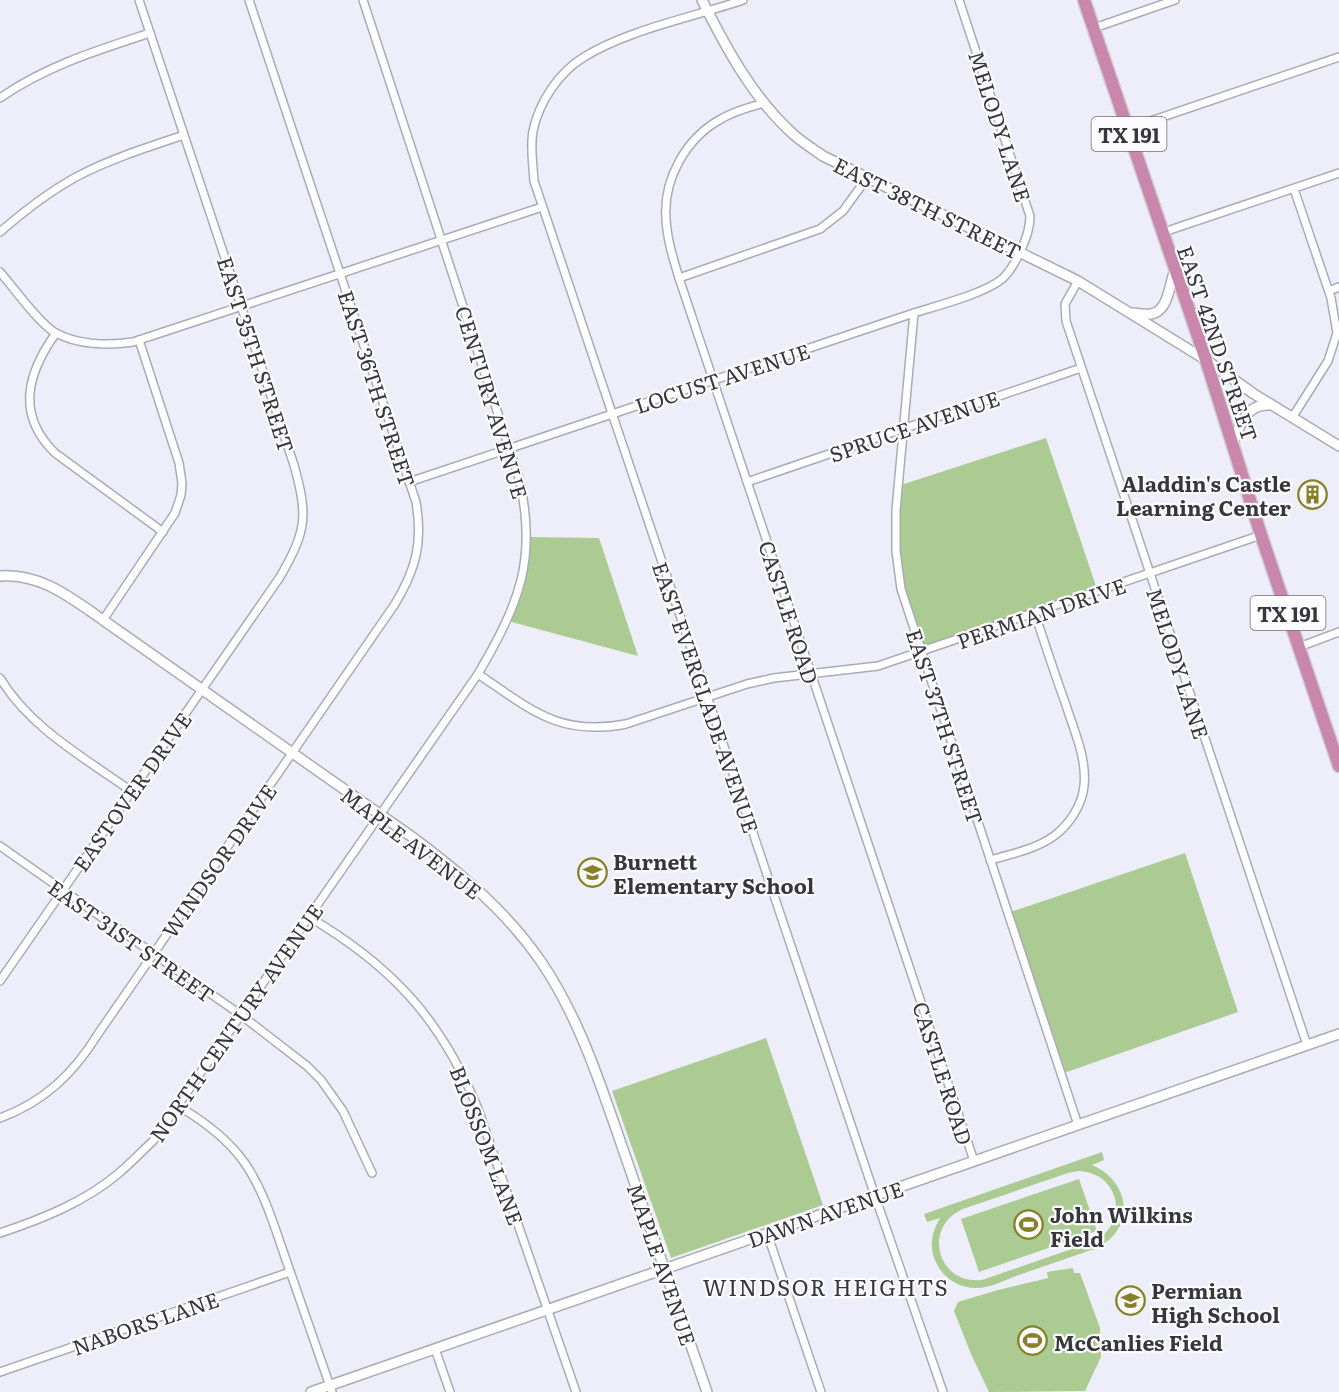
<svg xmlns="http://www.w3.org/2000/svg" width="1339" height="1392" font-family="Literata,serif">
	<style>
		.green { fill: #abcb92; fill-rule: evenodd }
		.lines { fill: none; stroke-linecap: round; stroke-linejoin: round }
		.street-casing { stroke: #aaabb6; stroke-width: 10 }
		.secondary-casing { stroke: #aaabb6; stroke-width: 12 }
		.highway-casing { stroke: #cfcfd0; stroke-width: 15 }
		.street { stroke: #fff; stroke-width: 7 }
		.secondary { stroke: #fff; stroke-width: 9 }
		.highway { stroke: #ca87ae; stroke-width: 12 }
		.labels { text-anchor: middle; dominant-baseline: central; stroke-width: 4.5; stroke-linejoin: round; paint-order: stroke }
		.shield { fill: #fcfcfe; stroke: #717176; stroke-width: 1.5 }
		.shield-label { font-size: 20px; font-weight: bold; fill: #36363b }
		.street-label { font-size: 21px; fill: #36363b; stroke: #fcfcfe }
		.poi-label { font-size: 21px; font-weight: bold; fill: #36363b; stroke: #fcfcfe; text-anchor: start }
		.neighbourhood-label { font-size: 22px; letter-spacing: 1.5px; fill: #36363b; stroke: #fcfcfe }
	</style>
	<rect width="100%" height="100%" fill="#edeefa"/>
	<g class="green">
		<polygon points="1046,438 1098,592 921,652 901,589 896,551 898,486"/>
		<polygon points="526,537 599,538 638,656 508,621 515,603"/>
		<polygon points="1185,853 1238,1012 1061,1074 1008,913"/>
		<polygon points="766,1038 823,1205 671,1258 612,1091"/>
		<path d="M1102,1152L1104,1160L1092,1165C1132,1182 1136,1231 1094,1249C1068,1258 1042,1267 1016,1276C1003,1281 990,1288 976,1288C960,1288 945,1279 938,1266C928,1250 931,1233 940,1218L927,1222L924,1214ZM1079,1171C1121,1173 1130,1225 1092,1242L982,1280C937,1285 922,1227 963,1209L1068,1173Z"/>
		<polygon points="1079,1179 1097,1231 979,1272 961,1219"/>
		<polygon points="1073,1268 1074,1273 1080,1273 1100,1328 1101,1357 1085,1391 989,1392 971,1354 954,1311 958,1302 998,1290 1048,1278 1047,1272"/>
	</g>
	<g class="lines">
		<defs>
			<g id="street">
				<path d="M743,0C694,17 627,30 584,57C559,72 539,102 533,131C530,147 533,164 534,181L875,1196L943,1392"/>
				<polyline points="1094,28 1175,0"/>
				<path d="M0,98C46,66 98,50 150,33"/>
				<path d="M764,103C750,107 734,111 721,119C686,138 663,179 666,219C667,239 673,258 679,278L974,1161"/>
				<polyline points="1127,129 1339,57"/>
				<path d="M0,232C23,212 49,192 76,177C110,159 148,147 184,135"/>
				<polyline points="1161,233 1339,173"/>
				<path d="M0,272C14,288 37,321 54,332C77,345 108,346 133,342L542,207"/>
				<polyline points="679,278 820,229 843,211 867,178"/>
				<polyline points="1078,281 1065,304 1066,321 1307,1045"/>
				<polyline points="1329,291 1339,287"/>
				<polyline points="914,313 896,510 896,551 901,589 1078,1125"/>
				<path d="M56,333C28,372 15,414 55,453L163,532"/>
				<polyline points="1292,418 1328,361 1337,333 1331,298 1294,189"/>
				<path d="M409,482L914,313C936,306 991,292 1005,276C1012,269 1016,260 1020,252C1026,240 1030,229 1030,216L959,0"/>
				<polyline points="747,482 1081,368"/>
				<polyline points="103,620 175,513 181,495 182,483 179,463 139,340"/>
				<polyline points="1299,647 1339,632"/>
				<path d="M478,674C530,709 559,737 626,724L747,684L774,678L878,666L1261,535"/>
				<path d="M0,678C30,728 85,758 131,791"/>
				<polyline points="0,846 241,1015 307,1066 321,1080 343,1111 372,1173"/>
				<path d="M990,860C1012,854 1036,849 1054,836C1070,824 1082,805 1084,786C1087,758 1074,731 1066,705C1055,675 1045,644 1035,614"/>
				<path d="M309,917C392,966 441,1019 478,1109L576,1392"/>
				<path d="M0,981L280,577C307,530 308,516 294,465L139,0"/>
				<path d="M178,1106C202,1120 227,1138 244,1162C263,1189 273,1222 284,1254C300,1300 316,1346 332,1392"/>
				<path d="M0,1118C44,1102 74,1073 98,1034L395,604C416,569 423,543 416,502L249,0"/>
				<path d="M0,1233C42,1219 85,1202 119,1173C131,1163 141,1152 153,1141L478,674C519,604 538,559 519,478L363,0"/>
				<polyline points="767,1233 821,1392"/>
				<polyline points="435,1349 450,1392"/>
				<polyline points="0,1372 290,1272"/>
			</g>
			<g id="secondary">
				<path d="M702,0C726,48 753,98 793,134C802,142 813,149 823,156L1078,281L1206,360L1254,394L1339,446"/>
				<path d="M1132,313C1138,313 1145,315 1151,314C1169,311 1169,284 1175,270"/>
				<path d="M1233,445C1239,426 1246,403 1270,405"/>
				<path d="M0,576C41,573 71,598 103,620L415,839C463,875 508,913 542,963C581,1021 602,1089 625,1155C653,1234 680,1313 707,1392"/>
				<polyline points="311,1392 1339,1034"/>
			</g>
			<polyline id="highway" points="1084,0 1206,360 1261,535 1339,766"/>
		</defs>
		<use href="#street" class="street-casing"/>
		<use href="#secondary" class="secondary-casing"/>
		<use href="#highway" class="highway-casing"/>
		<use href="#street" class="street"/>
		<use href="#secondary" class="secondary"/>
		<use href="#highway" class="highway"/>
	</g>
	<defs>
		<symbol id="building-ring" viewBox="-11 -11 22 22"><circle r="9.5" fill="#fcfcfe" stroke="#888027" stroke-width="1.5"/><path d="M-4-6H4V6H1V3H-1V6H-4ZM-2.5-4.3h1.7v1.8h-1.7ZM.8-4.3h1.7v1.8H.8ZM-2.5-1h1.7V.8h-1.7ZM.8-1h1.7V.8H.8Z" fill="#888027"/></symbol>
		<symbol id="school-ring" viewBox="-11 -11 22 22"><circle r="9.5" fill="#fcfcfe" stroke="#888027" stroke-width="1.5"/><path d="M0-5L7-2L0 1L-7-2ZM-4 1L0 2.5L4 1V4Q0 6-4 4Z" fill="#888027"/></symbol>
		<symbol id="stadium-ring" viewBox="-11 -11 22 22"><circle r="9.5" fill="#fcfcfe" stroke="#888027" stroke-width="1.5"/><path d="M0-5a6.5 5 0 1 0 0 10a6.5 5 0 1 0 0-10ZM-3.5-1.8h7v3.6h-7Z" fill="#888027"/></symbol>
	</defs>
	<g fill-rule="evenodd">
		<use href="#building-ring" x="1296" y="478" width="33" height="33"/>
		<use href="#school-ring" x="576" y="856" width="33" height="33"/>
		<use href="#stadium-ring" x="1012" y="1208" width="33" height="33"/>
		<use href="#school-ring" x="1114" y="1284" width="33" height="33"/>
		<use href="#stadium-ring" x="1016" y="1324" width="33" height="33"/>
	</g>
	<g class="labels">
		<g class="shield">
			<rect x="1091.5" y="117" width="75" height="34" rx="4.5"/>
			<rect x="1250.5" y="596" width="75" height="34" rx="4.5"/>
		</g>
		<g class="shield-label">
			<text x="1129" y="134">TX 191</text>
			<text x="1288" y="613">TX 191</text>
		</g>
		<g class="street-label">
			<text transform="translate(1001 126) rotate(72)">MELODY LANE</text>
			<text transform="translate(928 207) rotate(26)">EAST 38TH STREET</text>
			<text transform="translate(1219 343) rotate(71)">EAST 42ND STREET</text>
			<text transform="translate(257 354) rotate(72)">EAST 35TH STREET</text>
			<text transform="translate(722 377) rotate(-18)">LOCUST AVENUE</text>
			<text transform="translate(378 388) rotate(72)">EAST 36TH STREET</text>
			<text transform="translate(493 402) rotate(73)">CENTURY AVENUE</text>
			<text transform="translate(914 425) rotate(-19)">SPRUCE AVENUE</text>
			<text transform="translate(790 612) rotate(72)">CASTLE ROAD</text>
			<text transform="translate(1041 612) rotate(-19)">PERMIAN DRIVE</text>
			<text transform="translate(1179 663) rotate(72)">MELODY LANE</text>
			<text transform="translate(707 697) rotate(71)">EAST EVERGLADE AVENUE</text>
			<text transform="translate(946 726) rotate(72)">EAST 37TH STREET</text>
			<text transform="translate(131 791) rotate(-55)">EASTOVER DRIVE</text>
			<text transform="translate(412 842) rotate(37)">MAPLE AVENUE</text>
			<text transform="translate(218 860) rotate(-55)">WINDSOR DRIVE</text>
			<text transform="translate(132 940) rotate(35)">EAST 31ST STREET</text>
			<text transform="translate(235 1022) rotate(-55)">NORTH CENTURY AVENUE</text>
			<text transform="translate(944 1073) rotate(72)">CASTLE ROAD</text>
			<text transform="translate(488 1145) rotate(69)">BLOSSOM LANE</text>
			<text transform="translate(825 1213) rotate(-19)">DAWN AVENUE</text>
			<text transform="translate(663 1264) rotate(71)">MAPLE AVENUE</text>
			<text transform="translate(145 1322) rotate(-19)">NABORS LANE</text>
		</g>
		<g class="poi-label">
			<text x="1291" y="482" text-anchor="end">Aladdin's Castle<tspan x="1291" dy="24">Learning Center</tspan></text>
			<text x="613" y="860">Burnett<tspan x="613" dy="24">Elementary School</tspan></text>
			<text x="1050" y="1213">John Wilkins<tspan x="1050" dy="24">Field</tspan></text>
			<text x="1151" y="1289">Permian<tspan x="1151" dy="24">High School</tspan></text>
			<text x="1054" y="1341">McCanlies Field</text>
		</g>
		<g class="neighbourhood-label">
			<text x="826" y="1286">WINDSOR HEIGHTS</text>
		</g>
	</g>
</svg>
